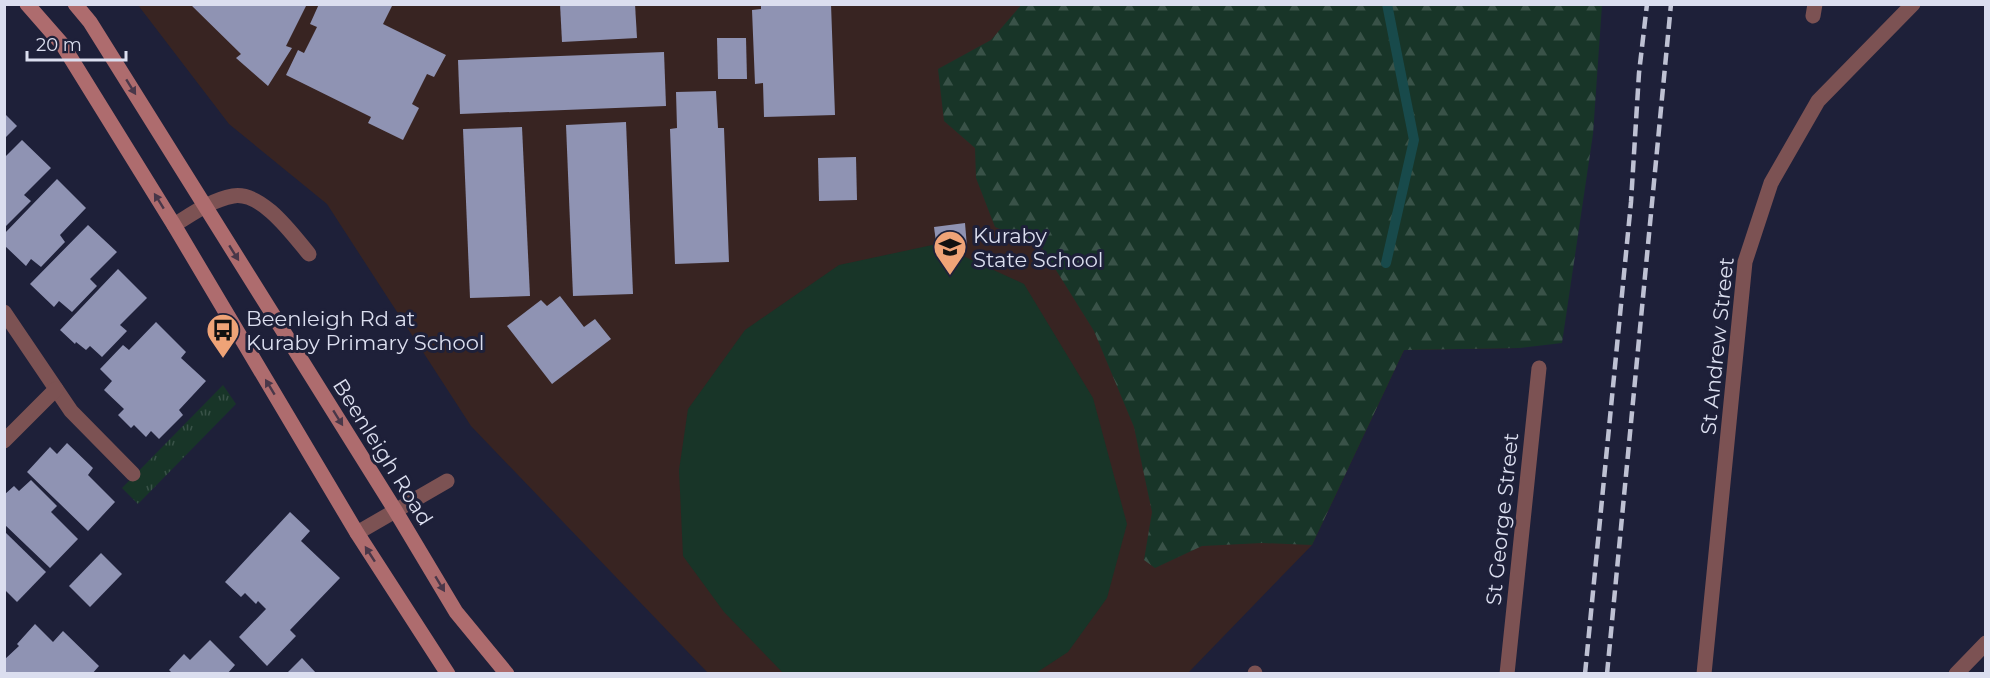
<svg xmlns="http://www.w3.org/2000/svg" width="1990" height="678" font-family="Montserrat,sans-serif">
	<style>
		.education { fill: #382422 }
		.grass { fill: url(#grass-tufts) }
		.forest { fill: url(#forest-firs) }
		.pitch { fill: #183528 }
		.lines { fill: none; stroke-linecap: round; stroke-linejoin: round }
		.stream { stroke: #184a4b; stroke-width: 10 }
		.building { fill: #8f93b3 }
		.lane { stroke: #7c5253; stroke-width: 15 }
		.street { stroke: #7c5253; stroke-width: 15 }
		.secondary { stroke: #ae6c6e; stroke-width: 15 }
		.rail { stroke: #bec1d3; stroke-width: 4.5; stroke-dasharray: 12 6; stroke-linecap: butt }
		.oneway { fill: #493749 }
		.labels { text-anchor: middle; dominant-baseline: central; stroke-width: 6; stroke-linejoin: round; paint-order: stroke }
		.poi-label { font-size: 21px; fill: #dbdeef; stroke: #1e2039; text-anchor: start }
		.street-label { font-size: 21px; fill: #dbdeef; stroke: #1e2039 }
	</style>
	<defs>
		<pattern id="grass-tufts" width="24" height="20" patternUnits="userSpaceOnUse" patternTransform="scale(1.5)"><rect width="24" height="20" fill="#183528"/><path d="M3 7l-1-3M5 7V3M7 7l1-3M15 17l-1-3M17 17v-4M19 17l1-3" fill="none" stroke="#395248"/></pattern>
		<pattern id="forest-firs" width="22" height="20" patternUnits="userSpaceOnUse" patternTransform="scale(1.5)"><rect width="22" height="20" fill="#183528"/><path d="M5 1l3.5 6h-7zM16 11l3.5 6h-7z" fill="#395248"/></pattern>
	</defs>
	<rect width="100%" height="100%" fill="#1e2039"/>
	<polygon class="education" points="138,5 1549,5 1520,348 1404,350 1312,545 1188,673 708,673 471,426 327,204 229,124"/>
	<polygon class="grass" points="223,385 236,404 138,504 122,488"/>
	<polygon class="forest" points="1022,4 1602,5 1593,134 1562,343 1520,348 1404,350 1312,545 1262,543 1202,546 1155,568 1144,560 1152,512 1134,427 1094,331 1041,246 995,227 976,178 975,148 944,121 938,69 991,40"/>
	<polygon class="pitch" points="937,244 1024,284 1093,398 1127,524 1107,598 1068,652 1036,673 783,673 724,612 683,556 679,470 688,409 745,330 839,265"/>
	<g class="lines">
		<polyline class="stream" points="1386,263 1414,140 1387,4"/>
	</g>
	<g class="building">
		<polygon points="190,4 307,4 286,46 292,48 268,86 236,58 241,54"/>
		<polygon points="319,4 393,4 383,24 446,55 434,77 427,74 412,104 419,108 403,140 368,123 371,117 286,75 298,50 304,53 317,27 310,24"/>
		<polygon points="560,4 635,4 637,38 562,42"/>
		<polygon points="761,4 831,4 835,115 764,117 763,83 755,84 752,10 761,9"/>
		<polygon points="717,38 746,38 747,79 718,79"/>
		<polygon points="664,52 666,106 460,114 458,60"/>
		<polygon points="716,91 718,128 724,128 729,262 675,264 670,129 677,128 676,92"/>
		<polygon points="4,113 17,126 4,139"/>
		<polygon points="626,122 633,294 573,296 566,125"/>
		<polygon points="522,127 530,296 470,298 463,129"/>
		<polygon points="22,140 51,168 24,195 31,201 4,228 4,158"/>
		<polygon points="856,157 857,200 819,201 818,158"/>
		<polygon points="57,179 86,208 60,235 65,242 41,267 31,259 26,266 4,245 4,234"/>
		<polygon points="965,223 967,247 937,250 934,227"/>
		<polygon points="88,225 117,252 90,279 97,286 72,312 59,301 54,307 30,284"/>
		<polygon points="118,269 147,298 120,325 127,331 102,357 90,346 86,350 76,342 75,344 60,330"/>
		<polygon points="560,296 584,327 595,319 611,339 552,384 507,326 541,300 547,306"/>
		<polygon points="156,322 186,352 181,358 206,381 179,410 183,415 159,439 151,431 146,437 134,425 131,428 118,415 124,409 104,390 112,381 100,369 123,345 129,350"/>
		<polygon points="67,443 93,468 88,475 115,502 88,531 27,472 50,447 57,454"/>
		<polygon points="31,480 57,506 51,512 78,539 50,568 4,524 4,495 14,486 19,491"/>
		<polygon points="290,512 310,531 301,541 340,578 290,630 296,636 267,666 239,637 266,609 258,601 256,604 245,593 241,597 225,582"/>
		<polygon points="4,531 46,572 17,602 4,589"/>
		<polygon points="101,553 122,574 90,607 69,586"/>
		<polygon points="35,624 53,642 63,631 99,666 92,674 4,674 4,660 19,646 17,644"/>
		<polygon points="210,640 235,665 227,674 173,674 169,670 184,654 190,660"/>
		<polygon points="302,658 317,674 286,674"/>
	</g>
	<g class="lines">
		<g class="lane">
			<path d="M174,225C192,214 211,200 233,196C262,191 293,235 309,254"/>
			<polyline points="357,533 447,481"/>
		</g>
		<g class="street">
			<polyline points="1813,16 1815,4"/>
			<polyline points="4,312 71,411 133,474"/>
			<polyline points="4,441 56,389"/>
			<polyline points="1255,673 1255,674"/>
			<polyline points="1507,674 1539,368"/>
			<polyline points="1704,674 1745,262 1771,183 1818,101 1913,4"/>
			<polyline points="1956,674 1986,643"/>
		</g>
		<g class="secondary">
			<polyline points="27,4 62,44 174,225 357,533 448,674"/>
			<polyline points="75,4 90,22 395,510 456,612 507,674"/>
		</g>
		<g class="rail">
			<polyline points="1585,674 1631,202 1639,73 1647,4"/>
			<polyline points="1607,674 1671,4"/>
		</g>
	</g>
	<defs><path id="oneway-solid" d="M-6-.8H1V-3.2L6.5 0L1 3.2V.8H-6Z" transform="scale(1.5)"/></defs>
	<g class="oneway">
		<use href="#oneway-solid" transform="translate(131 87) rotate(58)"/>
		<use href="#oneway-solid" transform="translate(159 201) rotate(-122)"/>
		<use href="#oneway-solid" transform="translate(234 253) rotate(58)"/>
		<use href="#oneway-solid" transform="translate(270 387) rotate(-121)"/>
		<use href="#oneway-solid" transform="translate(338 418) rotate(58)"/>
		<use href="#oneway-solid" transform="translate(370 554) rotate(-123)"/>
		<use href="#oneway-solid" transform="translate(440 584) rotate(59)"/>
	</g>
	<defs>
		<symbol id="school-pin" viewBox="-11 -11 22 30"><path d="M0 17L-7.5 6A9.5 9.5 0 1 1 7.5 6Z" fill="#efa377" stroke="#1e2039"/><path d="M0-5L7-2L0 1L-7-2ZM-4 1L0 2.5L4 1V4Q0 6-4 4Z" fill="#111"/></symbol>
		<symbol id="bus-pin" viewBox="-11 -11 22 30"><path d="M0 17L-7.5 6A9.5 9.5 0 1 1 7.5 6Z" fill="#efa377" stroke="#1e2039"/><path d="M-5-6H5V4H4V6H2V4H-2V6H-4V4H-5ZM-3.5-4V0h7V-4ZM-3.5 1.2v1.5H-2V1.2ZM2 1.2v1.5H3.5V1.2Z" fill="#111"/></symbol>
	</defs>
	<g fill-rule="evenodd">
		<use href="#school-pin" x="931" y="228" width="38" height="52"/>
		<use href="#bus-pin" x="204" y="311" width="38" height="52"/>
	</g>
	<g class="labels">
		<g class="poi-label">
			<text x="973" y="235">Kuraby<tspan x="973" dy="24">State School</tspan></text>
			<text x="246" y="318">Beenleigh Rd at<tspan x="246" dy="24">Kuraby Primary School</tspan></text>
		</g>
		<g class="street-label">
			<text transform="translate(1717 346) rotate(-84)">St Andrew Street</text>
			<text transform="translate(383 452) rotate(58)">Beenleigh Road</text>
			<text transform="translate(1502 519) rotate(-84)">St George Street</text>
		</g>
	</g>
	<rect width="1990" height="678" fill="none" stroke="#dbdeef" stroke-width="12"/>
	<path d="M27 51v9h99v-9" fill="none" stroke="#dbdeef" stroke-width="3"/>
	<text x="36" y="51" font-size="18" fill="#dbdeef" stroke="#1e2039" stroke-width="4.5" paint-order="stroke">20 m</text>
</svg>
